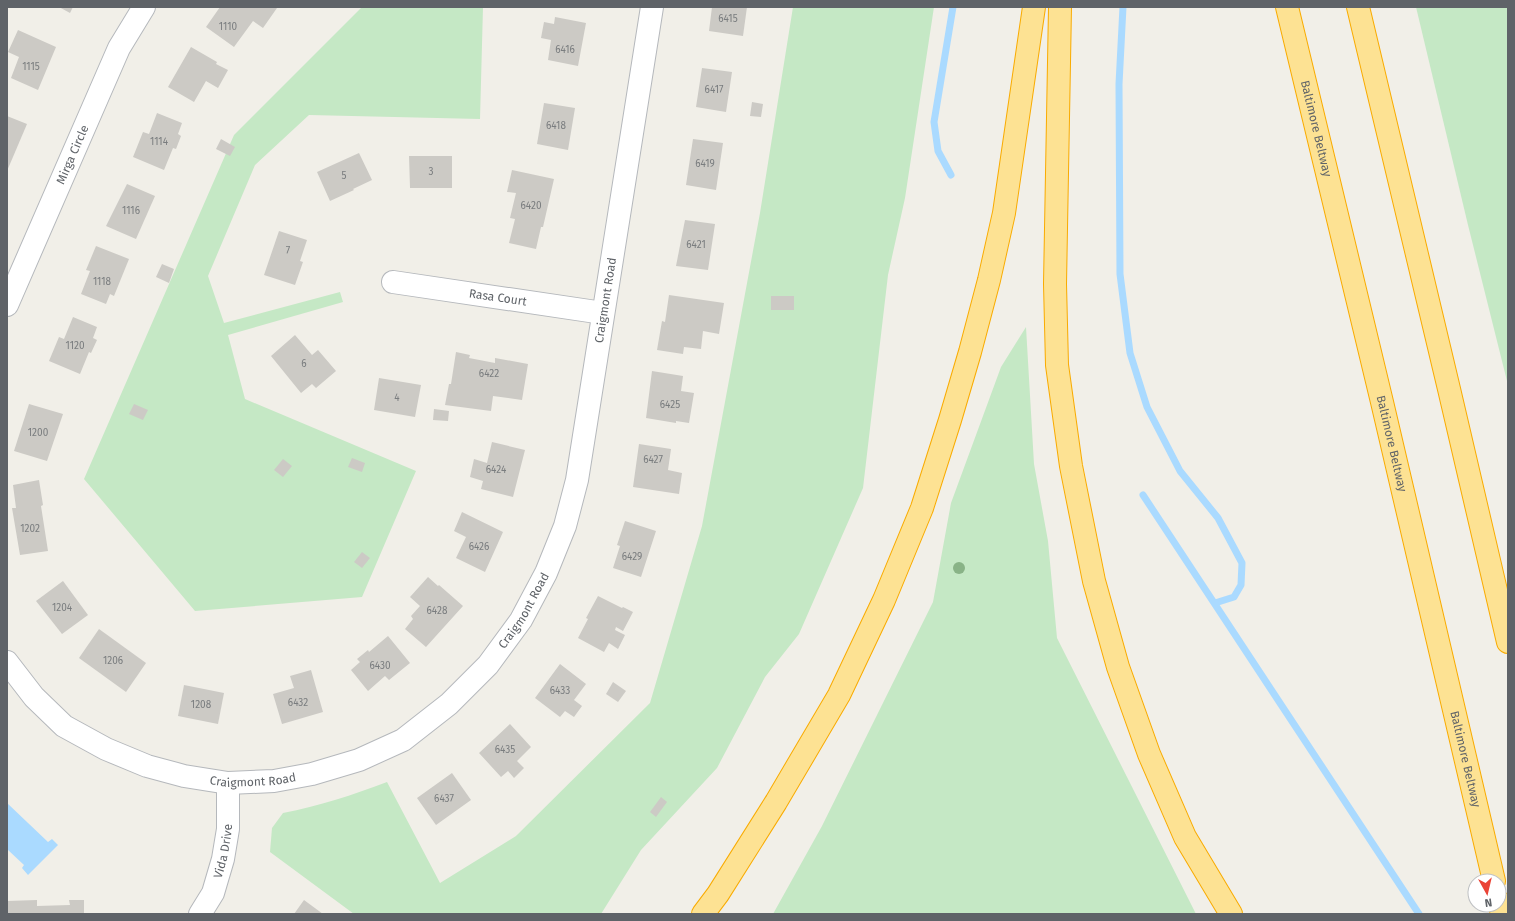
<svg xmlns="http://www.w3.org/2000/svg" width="1515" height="921" font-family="'Fira Sans',sans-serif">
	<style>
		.green { fill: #c5e8c5 }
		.water { fill: #aadaff }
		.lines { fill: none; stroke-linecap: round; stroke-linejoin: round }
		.stream { stroke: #aadaff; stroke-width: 7 }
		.building { fill: #cccac5 }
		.minor-casing { stroke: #b5b8bc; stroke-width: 24 }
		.highway-casing { stroke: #f9ab00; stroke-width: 24 }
		.minor { stroke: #fff; stroke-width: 22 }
		.highway { stroke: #fde293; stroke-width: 22 }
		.tree { fill: #89b387 }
		.labels { text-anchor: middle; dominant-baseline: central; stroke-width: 4; stroke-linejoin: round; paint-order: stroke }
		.number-label { font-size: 10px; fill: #7a7d7f }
		.street-label { font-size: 12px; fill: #5f6368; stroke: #fff }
	</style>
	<rect width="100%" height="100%" fill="#f1efe8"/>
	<g class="green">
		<polygon points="362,7 483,7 480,119 309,115 255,165 208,276 224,323 340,292 343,302 228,335 245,399 416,471 362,597 195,611 84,479 234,135"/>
		<path d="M793,7H934L905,198L888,275L863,488L799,634L765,677L717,768L641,850L601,914H354L270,852L272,828L283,813C319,806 353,795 387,782L440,883L516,836L650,703L702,526L760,213Z"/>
		<polygon points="1416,7 1508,7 1508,385 1468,225"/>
		<polygon points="1026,327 1034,464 1048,541 1057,638 1196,914 773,914 822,826 933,602 951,503 1001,367"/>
	</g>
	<polygon class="water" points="7,803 48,842 52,839 58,845 28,875 22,868 24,865 7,849"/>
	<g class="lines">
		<g class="stream">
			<polyline points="1123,7 1119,84 1120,274 1130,353 1147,407 1180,471 1218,518 1242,563 1241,585 1234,597 1215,603"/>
			<polyline points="951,175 938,151 934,122 953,7"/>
			<polyline points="1143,495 1419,914"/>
		</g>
	</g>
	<g class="building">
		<polygon points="59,7 73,7 70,13"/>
		<polygon points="220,7 275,7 277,8 263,28 253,21 234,47 206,27"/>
		<polygon points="712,7 747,7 743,36 709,31"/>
		<polygon points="555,17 586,23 578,66 548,60 551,40 541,38 544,22 554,24"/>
		<polygon points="18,30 56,47 38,90 11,78 19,57 8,52"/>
		<polygon points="191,47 217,62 216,64 228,70 218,88 206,81 194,102 168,87"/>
		<polygon points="702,68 732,72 726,112 696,107"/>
		<polygon points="752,102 763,104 761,117 750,116"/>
		<polygon points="544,103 575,108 568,150 537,144"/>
		<polygon points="157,113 182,123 178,134 181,136 176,149 173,148 164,170 133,157 143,132 149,134"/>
		<polygon points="7,116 27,124 7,171"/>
		<polygon points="221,139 235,147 230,156 216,149"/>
		<polygon points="693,139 723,143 716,190 686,185"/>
		<polygon points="359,153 372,180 353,189 354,190 330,201 317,172"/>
		<polygon points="409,156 452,156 452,188 410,188"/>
		<polygon points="512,170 554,179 543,227 541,227 536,249 509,243 515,219 510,218 516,193 507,192"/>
		<polygon points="127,184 155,196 136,239 106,226"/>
		<polygon points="685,220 715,224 708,270 676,266"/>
		<polygon points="279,231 307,240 300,261 303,262 295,285 264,275"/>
		<polygon points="96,246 129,259 114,296 110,294 106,304 81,294 90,271 86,270"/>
		<polygon points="162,264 174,269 169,283 156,277"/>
		<polygon points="669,295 724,303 719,334 703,331 701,349 684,347 683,354 657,350 662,321 665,322"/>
		<rect x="771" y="296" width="23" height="14"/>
		<polygon points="73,317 97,327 93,338 97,340 91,353 89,352 80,374 49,361 59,337 64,339"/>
		<polygon points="295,335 312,355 318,350 336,371 316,388 312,384 301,393 271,356"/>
		<polygon points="456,352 470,355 469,358 495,363 495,358 528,364 522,400 493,396 491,411 445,405 449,384 451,384"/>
		<polygon points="652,371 683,376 681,391 694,393 689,423 676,421 676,423 646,418"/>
		<polygon points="379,378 421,385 415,417 374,410"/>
		<polygon points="29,404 63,414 47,461 14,451"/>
		<polygon points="134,404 148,410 143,420 129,414"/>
		<polygon points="434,409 449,411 448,421 433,420"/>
		<polygon points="492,442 525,450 513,497 481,489 483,481 470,477 474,459 487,463"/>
		<polygon points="639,444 671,449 668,470 682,473 679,494 633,487"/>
		<polygon points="352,458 365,463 362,472 348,467"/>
		<polygon points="283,459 292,466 283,477 274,470"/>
		<polygon points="39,480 43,505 41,506 48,551 20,555 12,508 16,508 13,485"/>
		<polygon points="462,512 503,532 485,572 456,558 466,537 454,531"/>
		<polygon points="625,521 656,531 641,577 613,568 620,546 617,545"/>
		<polygon points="362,552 370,558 362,568 354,562"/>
		<polygon points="428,577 438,586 439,585 463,606 426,647 405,629 413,619 411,616 420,606 410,597"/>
		<polygon points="63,581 88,615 62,634 36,601"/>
		<polygon points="598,596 622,608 623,607 633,612 623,631 616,627 615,630 625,635 618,649 609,643 604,652 578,638 588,619 586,618"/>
		<polygon points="99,629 146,663 126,692 79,658"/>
		<polygon points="388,636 410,663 389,680 385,676 368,691 351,670 360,662 357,659 368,650 369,652"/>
		<polygon points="560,664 586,684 574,700 582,706 574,717 565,711 560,717 535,698"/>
		<polygon points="311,670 323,712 282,724 273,694 294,688 290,676"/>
		<polygon points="613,682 626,691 618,702 606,694"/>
		<polygon points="184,685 224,693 218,724 178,716"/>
		<polygon points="510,724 531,747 517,761 524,768 514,778 508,771 501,777 479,753"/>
		<polygon points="452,773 471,800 436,825 417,798"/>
		<polygon points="661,797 667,802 656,817 650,812"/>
		<polygon points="37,900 37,906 70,905 69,900 84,900 84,914 7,914 7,901"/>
		<polygon points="304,900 323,914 294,914"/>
	</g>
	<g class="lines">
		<defs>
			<g id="minor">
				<path id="s1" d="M393,282L603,313"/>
				<path id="s2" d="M7,305L119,48L144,7"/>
				<path id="s3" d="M7,662L34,697L64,726L106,749L147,766L184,776L228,783L274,781L312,774L359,760L403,740L449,704L488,665L521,620L546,573L565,526L577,480L652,7"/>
				<path id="s4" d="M200,914L213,893L223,859L228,829V783"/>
			</g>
			<g id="highway">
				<polyline points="1060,7 1055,284 1057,365 1071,466 1094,581 1118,667 1149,754 1185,837 1231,914"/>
				<path id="s5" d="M1287,7L1382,402L1494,881"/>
				<polyline points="1358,7 1449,389 1508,642"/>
				<polyline points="1499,902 1502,914"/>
				<polyline points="703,914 718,894 776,802 839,695 884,600 922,508 950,420 970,352 989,280 1004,213 1034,7"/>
			</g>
		</defs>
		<use href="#minor" class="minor-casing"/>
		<use href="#highway" class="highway-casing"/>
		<use href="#minor" class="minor"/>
		<use href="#highway" class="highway"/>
	</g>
	<circle class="tree" cx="959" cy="568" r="6"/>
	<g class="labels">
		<g class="number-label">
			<text x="728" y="19">6415</text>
			<text x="228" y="27">1110</text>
			<text x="565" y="50">6416</text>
			<text x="31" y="67">1115</text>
			<text x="714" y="90">6417</text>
			<text x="556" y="126">6418</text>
			<text x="159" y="142">1114</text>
			<text x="705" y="164">6419</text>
			<text x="431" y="172">3</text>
			<text x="344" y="176">5</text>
			<text x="531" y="206">6420</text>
			<text x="131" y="211">1116</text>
			<text x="696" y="245">6421</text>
			<text x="288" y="251">7</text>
			<text x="102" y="282">1118</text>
			<text x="75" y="346">1120</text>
			<text x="304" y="364">6</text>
			<text x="489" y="374">6422</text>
			<text x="397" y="398">4</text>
			<text x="670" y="405">6425</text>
			<text x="38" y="433">1200</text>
			<text x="653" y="460">6427</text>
			<text x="496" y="470">6424</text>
			<text x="30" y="529">1202</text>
			<text x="479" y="547">6426</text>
			<text x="632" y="557">6429</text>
			<text x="62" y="608">1204</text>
			<text x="437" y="611">6428</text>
			<text x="113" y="661">1206</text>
			<text x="380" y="666">6430</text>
			<text x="560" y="691">6433</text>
			<text x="298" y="703">6432</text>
			<text x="201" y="705">1208</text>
			<text x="505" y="750">6435</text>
			<text x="444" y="799">6437</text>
		</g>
		<g class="street-label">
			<text stroke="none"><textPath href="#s5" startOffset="125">Baltimore Beltway</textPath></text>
			<text stroke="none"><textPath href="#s2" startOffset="164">Mirga Circle</textPath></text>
			<text stroke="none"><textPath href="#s1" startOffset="106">Rasa Court</textPath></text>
			<text stroke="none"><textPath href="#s3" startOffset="946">Craigmont Road</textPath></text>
			<text stroke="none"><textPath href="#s5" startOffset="449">Baltimore Beltway</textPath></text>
			<text stroke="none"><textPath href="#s3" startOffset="622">Craigmont Road</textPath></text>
			<text stroke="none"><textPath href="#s5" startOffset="773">Baltimore Beltway</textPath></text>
			<text stroke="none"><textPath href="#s3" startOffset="286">Craigmont Road</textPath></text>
			<text stroke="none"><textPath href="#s4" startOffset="68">Vida Drive</textPath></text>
		</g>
	</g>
	<rect width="1515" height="921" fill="none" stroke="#5f6368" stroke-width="16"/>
	<g transform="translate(1487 893) rotate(172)"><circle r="19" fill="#ffffff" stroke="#bfc1c3"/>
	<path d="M0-3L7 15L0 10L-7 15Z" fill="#ea4335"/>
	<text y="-6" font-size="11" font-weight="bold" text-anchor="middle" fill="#5f6368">N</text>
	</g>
</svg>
